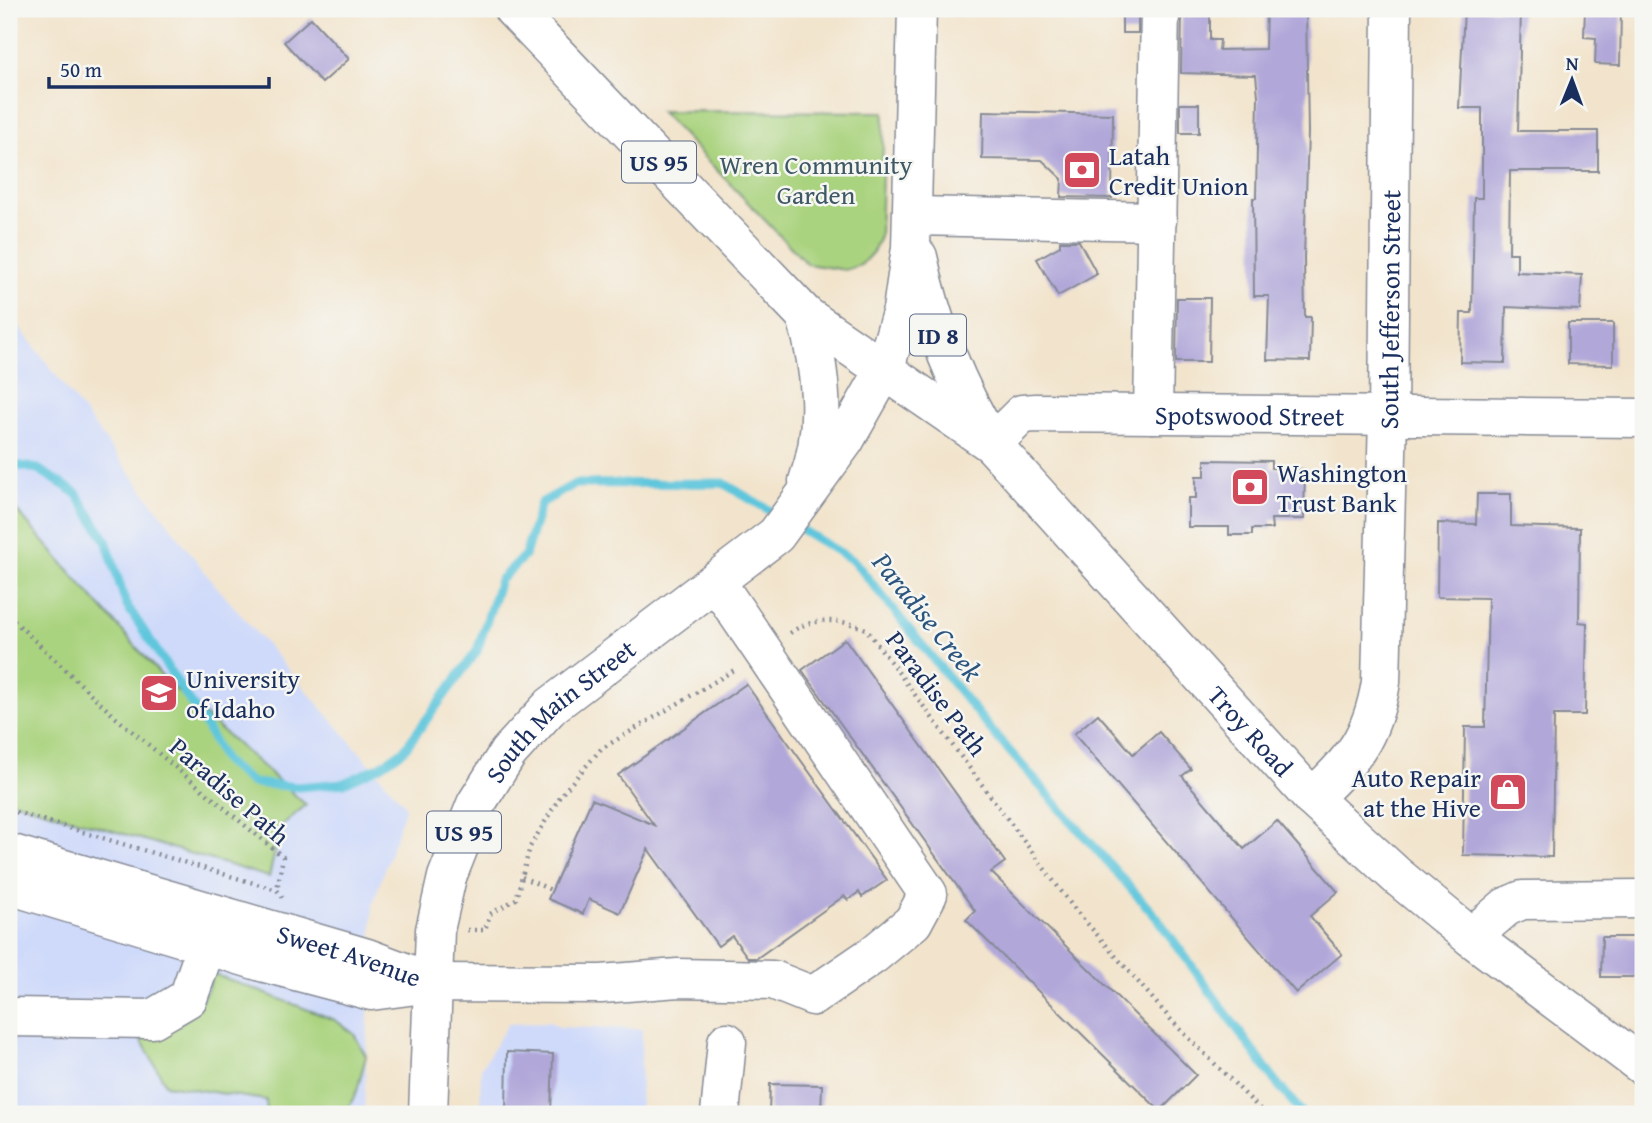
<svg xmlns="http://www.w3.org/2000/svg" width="1652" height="1123" font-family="'Gentium Book Plus',serif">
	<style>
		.built { fill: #cfdafa }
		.green { fill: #aad37f; stroke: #62816e; stroke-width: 2 }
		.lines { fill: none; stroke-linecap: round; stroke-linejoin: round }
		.stream { stroke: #5fc6dc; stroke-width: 9 }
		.building { fill: #b1a7d9 }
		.minor-casing { stroke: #868a95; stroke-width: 41 }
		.major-casing { stroke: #868a95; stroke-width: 41 }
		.highway-casing { stroke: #868a95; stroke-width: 41 }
		.path { stroke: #868a95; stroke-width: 4.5; stroke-dasharray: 2 5; stroke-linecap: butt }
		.minor { stroke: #fff; stroke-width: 38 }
		.major { stroke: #fff; stroke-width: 38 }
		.highway { stroke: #fff; stroke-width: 38 }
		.labels { text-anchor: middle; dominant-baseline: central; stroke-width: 5; stroke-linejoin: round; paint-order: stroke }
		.shield { fill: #f6f6f2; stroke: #5d6b8a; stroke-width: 2 }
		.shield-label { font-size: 24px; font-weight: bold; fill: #1b2f5e }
		.poi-label { font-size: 26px; fill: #1b2f5e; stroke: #f6f6f2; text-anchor: start }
		.park-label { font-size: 26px; fill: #3f5866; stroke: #f6f6f2 }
		.street-label { font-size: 26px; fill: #1b2f5e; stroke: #f6f6f2 }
		.water-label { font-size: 28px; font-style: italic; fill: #2c557e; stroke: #f6f6f2 }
	</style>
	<rect width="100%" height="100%" fill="#f6f6f2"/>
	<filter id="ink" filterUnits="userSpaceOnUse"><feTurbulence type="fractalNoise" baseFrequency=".0143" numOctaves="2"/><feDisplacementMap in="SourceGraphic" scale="14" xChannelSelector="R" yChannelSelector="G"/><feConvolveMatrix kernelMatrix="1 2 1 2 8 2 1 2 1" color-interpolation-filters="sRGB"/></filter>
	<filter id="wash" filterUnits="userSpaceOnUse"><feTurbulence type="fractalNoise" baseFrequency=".00686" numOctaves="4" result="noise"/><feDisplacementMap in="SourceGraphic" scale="28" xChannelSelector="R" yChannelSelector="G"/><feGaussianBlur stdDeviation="1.57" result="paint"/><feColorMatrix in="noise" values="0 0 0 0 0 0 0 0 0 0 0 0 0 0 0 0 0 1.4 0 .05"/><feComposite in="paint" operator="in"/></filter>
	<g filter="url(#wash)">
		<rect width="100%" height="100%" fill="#f2e4cc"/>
		<g class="built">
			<polygon points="9,313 211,580 406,806 373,904 364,1114 9,1114"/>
			<polygon points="550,1022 559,1027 642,1029 640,1114 480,1114 481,1068 508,1024"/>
		</g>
		<g class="green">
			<polygon points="660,111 884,112 880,237 873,252 861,265 845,270 807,264"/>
			<polygon points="9,502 166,681 306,805 281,826 269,877 9,800"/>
			<path d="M214,974L335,1020L354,1034L366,1056L357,1091L345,1114H267L266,1100L166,1085L137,1032C189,1025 194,1022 214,974Z"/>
		</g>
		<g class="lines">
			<g class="stream">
				<polyline points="9,464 38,469 76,493 106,540 126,604 206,726 224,761 252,783 298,787 344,783 381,766 404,750 477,651 500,580 525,555 541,503 575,484 723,483 779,516"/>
				<polyline points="794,525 854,561 990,729 1157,918 1275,1081 1303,1114"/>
			</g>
		</g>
		<g id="blocks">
			<g class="building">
				<rect x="1122" y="9" width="16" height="24"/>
				<polygon points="1182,9 1210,9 1210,40 1220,40 1219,50 1265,49 1266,9 1306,9 1308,132 1304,258 1305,317 1311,317 1310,361 1267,360 1269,296 1254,296 1253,198 1256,198 1258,96 1256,75 1181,73"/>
				<polygon points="1464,9 1521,9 1518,131 1598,131 1598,171 1510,171 1509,253 1517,253 1517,272 1582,275 1580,310 1506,307 1505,363 1460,362 1461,313 1472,313 1474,198 1482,198 1482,108 1459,108"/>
				<polygon points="1585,9 1621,9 1620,65 1595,64 1596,38 1584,37"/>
				<polygon points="311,18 349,59 322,83 284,42"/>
				<rect x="1180" y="104" width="19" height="29"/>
				<polygon points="983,111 1113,114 1112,198 1061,197 1062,179 1042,160 982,159"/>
				<polygon points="1060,241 1079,241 1097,274 1058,296 1037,259 1060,246"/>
				<polygon points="1177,298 1210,298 1209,362 1176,362"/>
				<polygon points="1568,323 1613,323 1613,365 1568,364"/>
				<polygon points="1205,460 1271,461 1271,468 1305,469 1304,519 1271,519 1272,529 1252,529 1252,535 1229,535 1229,527 1188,527 1188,498 1196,498 1196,476 1205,476"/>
				<polygon points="1477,494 1511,494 1511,526 1580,528 1579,622 1587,623 1585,715 1554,715 1552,857 1463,855 1465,727 1485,727 1488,598 1437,597 1438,523 1476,524"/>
				<polygon points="845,639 1005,862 991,872 1196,1075 1160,1111 966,920 975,911 802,670"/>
				<polygon points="746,684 887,880 862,897 859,892 848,900 844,896 757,958 748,958 732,936 718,946 648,849 620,913 589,899 583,914 548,899 592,799 654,825 618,775"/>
				<polygon points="1098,714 1133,754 1159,732 1191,769 1182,776 1244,849 1277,821 1338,892 1310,916 1342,954 1296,993 1074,734"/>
				<polygon points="1602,937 1643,937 1643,977 1601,977"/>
				<polygon points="507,1052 553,1054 551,1114 506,1114"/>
				<polygon points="770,1084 822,1085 821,1114 769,1114"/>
			</g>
		</g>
	</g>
	<g filter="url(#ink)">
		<use href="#blocks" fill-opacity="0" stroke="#868a95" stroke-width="2"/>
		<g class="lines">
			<defs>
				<g id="minor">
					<polyline points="913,216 1157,221"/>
					<polyline points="1153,414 1160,9"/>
					<path id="s1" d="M992,444L1022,414L1036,413L1643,418"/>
					<path id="s2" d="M1312,798C1352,761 1372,738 1381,682L1388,416L1392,9"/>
					<path id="s3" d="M9,853L367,958L428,981"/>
					<polyline points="9,885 265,963 371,991 431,983 601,984 678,978 773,980 813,996 873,955 913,922 928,894 716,582"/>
					<polyline points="1471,937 1506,907 1522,900 1643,899"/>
					<polyline points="9,1017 152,1019 188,998 207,944"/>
					<polyline points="720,1114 727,1042"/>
				</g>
				<g id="major">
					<path id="s4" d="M806,316L992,444L1312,798L1397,876L1471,937L1643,1066"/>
				</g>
				<g id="highway">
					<path d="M513,9L806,316C821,370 828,427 808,481"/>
					<path d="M918,257C932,325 955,385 992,444"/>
					<path id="s5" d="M428,1114L435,930L447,877L476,804L508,753L551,706L776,535L845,440L884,371L902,310L911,248L917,9"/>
				</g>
			</defs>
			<use href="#minor" class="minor-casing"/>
			<use href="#major" class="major-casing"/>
			<use href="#highway" class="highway-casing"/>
			<g class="path">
				<polyline points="9,616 115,717 283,857 277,890 284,899"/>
				<path d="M790,633C813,616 842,619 866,629L1073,907L1173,1022L1265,1114"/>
				<polyline points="9,810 277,890"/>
				<polyline points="522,877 551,890"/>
				<polyline points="467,930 485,930 490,914 516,899 530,847 561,795 601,749 736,669"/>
			</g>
			<use href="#minor" class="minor"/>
			<use href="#major" class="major"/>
			<use href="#highway" class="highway"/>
		</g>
	</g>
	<defs>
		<symbol id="bank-square" viewBox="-11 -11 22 22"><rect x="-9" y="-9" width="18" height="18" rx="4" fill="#d1495b" stroke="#f6f6f2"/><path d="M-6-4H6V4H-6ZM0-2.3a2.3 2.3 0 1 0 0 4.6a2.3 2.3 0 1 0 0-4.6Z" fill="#fff"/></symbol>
		<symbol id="university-square" viewBox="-11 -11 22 22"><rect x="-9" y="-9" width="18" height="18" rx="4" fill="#d1495b" stroke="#f6f6f2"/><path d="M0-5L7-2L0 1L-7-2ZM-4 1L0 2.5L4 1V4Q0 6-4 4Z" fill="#fff"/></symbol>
		<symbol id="shop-square" viewBox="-11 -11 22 22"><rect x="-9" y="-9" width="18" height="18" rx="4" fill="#d1495b" stroke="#f6f6f2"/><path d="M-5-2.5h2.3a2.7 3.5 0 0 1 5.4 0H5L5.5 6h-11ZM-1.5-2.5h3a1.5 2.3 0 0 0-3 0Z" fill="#fff"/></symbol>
	</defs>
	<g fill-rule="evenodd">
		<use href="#bank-square" x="1060" y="148" width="44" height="44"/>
		<use href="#bank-square" x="1228" y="465" width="44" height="44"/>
		<use href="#university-square" x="137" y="671" width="44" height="44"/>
		<use href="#shop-square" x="1486" y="770" width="44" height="44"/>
	</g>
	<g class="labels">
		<g class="shield">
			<rect x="622" y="141.5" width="74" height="41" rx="5"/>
			<rect x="910" y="314.5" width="56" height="41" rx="5"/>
			<rect x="427" y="811.5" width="74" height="41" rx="5"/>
		</g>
		<g class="shield-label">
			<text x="659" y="162">US 95</text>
			<text x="938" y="335">ID 8</text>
			<text x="464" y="832">US 95</text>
		</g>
		<g class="poi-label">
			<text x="1109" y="155">Latah<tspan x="1109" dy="30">Credit Union</tspan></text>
			<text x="1277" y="472">Washington<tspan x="1277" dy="30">Trust Bank</tspan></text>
			<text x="186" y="678">University<tspan x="186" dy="30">of Idaho</tspan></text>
			<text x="1481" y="777" text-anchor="end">Auto Repair<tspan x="1481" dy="30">at the Hive</tspan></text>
		</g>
		<g class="park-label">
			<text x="816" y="164">Wren Community<tspan x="816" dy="30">Garden</tspan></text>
		</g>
		<g class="street-label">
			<text stroke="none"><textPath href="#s2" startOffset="511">South Jefferson Street</textPath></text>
			<text stroke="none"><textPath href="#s1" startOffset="270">Spotswood Street</textPath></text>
			<text transform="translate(937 693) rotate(53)">Paradise Path</text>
			<text stroke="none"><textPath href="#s5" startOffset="444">South Main Street</textPath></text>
			<text stroke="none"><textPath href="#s4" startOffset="612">Troy Road</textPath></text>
			<text transform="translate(230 791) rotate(41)">Paradise Path</text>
			<text stroke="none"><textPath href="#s3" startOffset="355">Sweet Avenue</textPath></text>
		</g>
		<g class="water-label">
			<text transform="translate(928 616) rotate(51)">Paradise Creek</text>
		</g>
	</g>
	<rect width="1652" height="1123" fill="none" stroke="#f6f6f2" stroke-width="35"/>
	<g transform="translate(1572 80) rotate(1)" stroke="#f6f6f2" stroke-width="5" paint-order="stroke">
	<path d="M0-5L12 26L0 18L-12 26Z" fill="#1b2f5e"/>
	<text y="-10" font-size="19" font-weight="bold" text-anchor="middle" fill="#1b2f5e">N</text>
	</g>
	<path d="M49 77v10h220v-10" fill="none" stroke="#1b2f5e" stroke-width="3.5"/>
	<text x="60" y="77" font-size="21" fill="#1b2f5e" stroke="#f6f6f2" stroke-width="5" paint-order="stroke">50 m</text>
</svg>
